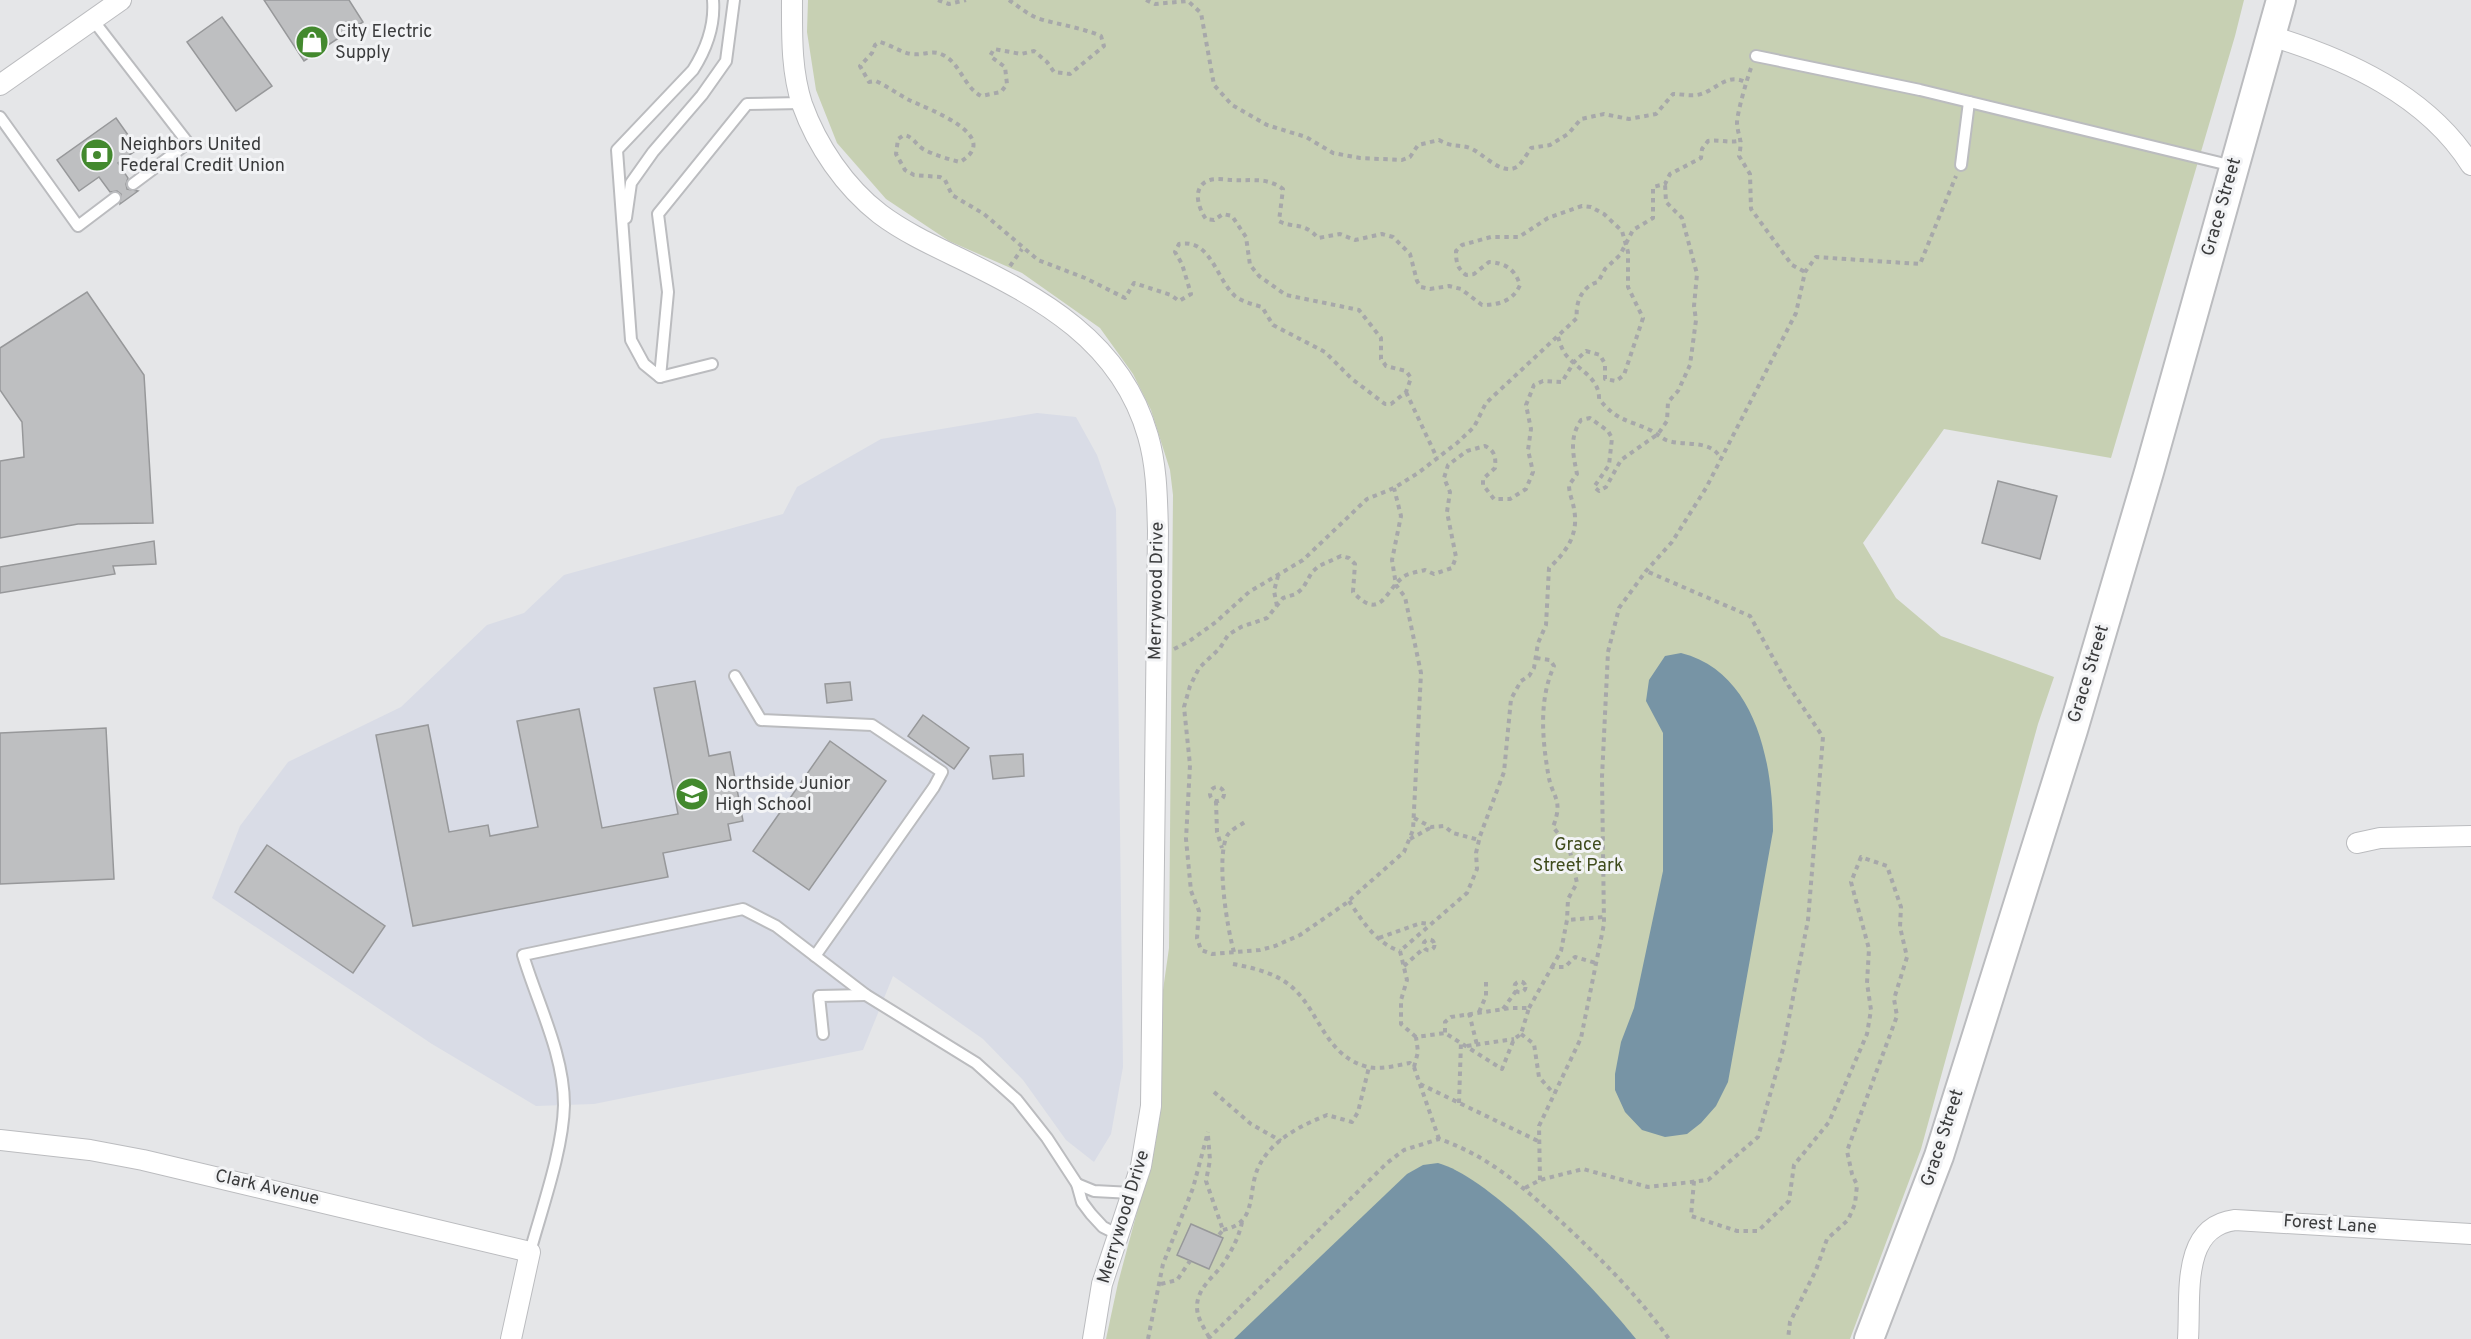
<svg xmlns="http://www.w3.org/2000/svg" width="2471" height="1339" font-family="Overpass,sans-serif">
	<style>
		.built { fill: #d9dce6 }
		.green { fill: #c7d0b3 }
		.water { fill: #7794a5 }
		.building { fill: #bebfc1; stroke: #97989a; stroke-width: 1.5 }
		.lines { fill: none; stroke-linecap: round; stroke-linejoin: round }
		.lane-casing { stroke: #bbbcbf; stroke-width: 14 }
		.street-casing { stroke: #bbbcbf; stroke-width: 22 }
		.secondary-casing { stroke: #bbbcbf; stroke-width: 32 }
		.path { stroke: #a7a8aa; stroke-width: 4; stroke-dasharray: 4.5 4.5; stroke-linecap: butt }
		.lane { stroke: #fff; stroke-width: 10 }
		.street { stroke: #fff; stroke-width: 20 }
		.secondary { stroke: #fff; stroke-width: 28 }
		.labels { text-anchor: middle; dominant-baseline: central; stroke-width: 6; stroke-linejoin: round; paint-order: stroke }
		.poi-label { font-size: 18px; fill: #3a3b3c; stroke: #f2f3f5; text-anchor: start }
		.street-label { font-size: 18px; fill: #3a3b3c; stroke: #f2f3f5 }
		.park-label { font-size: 18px; fill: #3f4b1c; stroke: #f2f3f5 }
	</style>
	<rect width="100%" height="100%" fill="#e5e6e8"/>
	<polygon class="built" points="1037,413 1076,417 1097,455 1116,509 1123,1067 1111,1134 1094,1162 1066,1140 1023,1080 983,1039 893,976 863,1050 594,1104 536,1106 432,1044 212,898 240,826 288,762 401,707 487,625 524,613 564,575 783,514 797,487 881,439"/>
	<polygon class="green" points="808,0 2244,0 2235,36 2111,458 1944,429 1863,543 1896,598 1941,636 2054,677 2038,724 1921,1149 1850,1339 1106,1339 1118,1283 1156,1141 1162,997 1169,948 1173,495 1170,470 1151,410 1133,374 1100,328 1022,273 949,241 886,199 837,143 816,90 807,32"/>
	<g class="water">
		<path d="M1681,653C1757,672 1773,765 1773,831L1728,1082L1716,1106L1701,1123L1687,1134L1665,1137L1642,1130L1625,1112L1615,1090V1074L1621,1042L1634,1008L1663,871V733L1646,701L1649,680L1665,656Z"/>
		<path d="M1438,1163C1493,1178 1598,1292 1636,1339H1234L1407,1174L1423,1165Z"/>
	</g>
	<g class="building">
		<polygon points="264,0 349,0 363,22 304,61"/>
		<polygon points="222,17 272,86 236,111 187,42"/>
		<polygon points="116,118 138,149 118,163 128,178 126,184 127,189 138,191 120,204 121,194 117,191 110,192 99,177 79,191 57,160"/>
		<polygon points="87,292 144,375 153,523 78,524 0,538 0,461 24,457 22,422 0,390 0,348"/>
		<polygon points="1998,481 2057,496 2040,559 1982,543"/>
		<polygon points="154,541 156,564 113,566 115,574 0,593 0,567"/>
		<polygon points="695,681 709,756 730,752 743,821 728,824 731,840 663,853 668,877 413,926 376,735 428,725 449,832 488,825 490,836 538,827 517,721 579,709 602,828 678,814 654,688"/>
		<polygon points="850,682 852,700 827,703 825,684"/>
		<polygon points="923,715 969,748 954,769 908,736"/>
		<polygon points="106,728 114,879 0,884 0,733"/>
		<polygon points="830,741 886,781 809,890 753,851"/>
		<polygon points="1023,754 1024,776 993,779 990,756"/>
		<polygon points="267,845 385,926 353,973 235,892"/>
		<polygon points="1191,1224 1223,1238 1209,1269 1177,1255"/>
	</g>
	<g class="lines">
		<defs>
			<g id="lane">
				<polyline points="93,20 188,143 133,184"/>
				<polyline points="1756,56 1920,90 2233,166"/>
				<polyline points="0,117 78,226 115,198"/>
				<polyline points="1961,165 1969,102"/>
				<polyline points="626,218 631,183 653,152 702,95 726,61 734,0"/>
				<path d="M712,364L660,377L644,364L631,340L617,150L693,70C707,48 715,25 713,0"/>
				<polyline points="660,377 668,292 658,214 747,104 802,103"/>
				<polyline points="735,676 761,720 872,725 942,772 934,787 815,956"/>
				<polyline points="823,1034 819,996 866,995"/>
				<polyline points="1077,1184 1094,1191 1132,1193"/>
				<path d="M530,1252C542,1208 563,1150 564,1105C564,1054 537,1002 523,955L743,909L776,926L866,995L976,1063L1017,1100L1047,1138L1077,1184L1082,1202L1091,1214L1103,1227L1117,1234"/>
			</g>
			<g id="street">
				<path d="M792,0C792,35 791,70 802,104C817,146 845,187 880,214C904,232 932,245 959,258C1041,298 1121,341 1148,436C1157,467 1157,499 1158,531L1151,1106L1141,1166L1102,1284L1093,1339"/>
				<path d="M2271,36C2346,59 2427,95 2471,165"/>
				<polyline points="0,85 121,0"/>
				<polyline points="2357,843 2380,838 2471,836"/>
				<polyline points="0,1140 90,1150 143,1160 530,1252 511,1339"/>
				<path d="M2188,1339C2191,1296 2180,1227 2235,1220L2471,1234"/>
			</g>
			<polyline id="secondary" points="1869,1339 1939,1156 2073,730 2149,472 2281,0"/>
		</defs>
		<use href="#lane" class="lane-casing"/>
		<use href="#street" class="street-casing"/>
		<use href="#secondary" class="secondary-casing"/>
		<g class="path">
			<polyline points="938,0 949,4 966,0"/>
			<path d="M1009,0C1018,6 1027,14 1037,18C1059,25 1080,27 1101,36L1104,46L1070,74L1054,72L1047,62L1034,51L1021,54L994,49L990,56L1005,67L1007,84L1001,92L981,96C963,86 961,64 943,55C932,49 923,56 911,54C900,52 891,45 880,42L875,45L872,53L860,66L869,82L876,81C888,87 898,94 909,100C928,109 1004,136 960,162C948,159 934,155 923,149C915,144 914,137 904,135L898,139L896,154L905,170L914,175L940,177L945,180L952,195L984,214L1038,260L1085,278L1125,298L1134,283L1171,295L1179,301L1191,294L1182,264L1175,252L1179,244C1211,238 1216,279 1235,296C1243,302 1252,304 1262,307L1273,325L1325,352L1352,379L1385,404H1391L1406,392L1411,378L1406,371L1386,366L1381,359V338L1359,310L1286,295L1259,276L1250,265L1246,237L1232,216L1223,214L1214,220L1206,219C1198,208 1191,186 1210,180C1217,178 1226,180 1233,180C1252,181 1267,177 1283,189L1279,221C1294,229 1303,221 1318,238L1340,234L1355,240L1382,234L1393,237L1410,254L1417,281L1421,287L1430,289L1449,286L1461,289L1482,305C1499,305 1513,301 1520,285C1515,269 1505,263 1489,262L1474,274L1466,275C1457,268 1456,262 1456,251L1462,245L1491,237H1519L1548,218L1582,206L1591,207L1604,214L1622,231L1628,252V287L1643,318L1624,375L1616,381L1605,379V364L1600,355L1586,351L1574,362L1562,382L1543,381L1534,385L1526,405L1531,429L1528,450L1533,472L1526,489L1510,499H1494L1483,485V479L1495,468C1496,457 1495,451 1485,446L1467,451L1448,465L1444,478L1450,492L1447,512L1456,557L1452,568L1434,574L1425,570C1418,572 1407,573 1402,578C1385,591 1381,622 1353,592L1355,564L1349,558L1341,556L1319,566L1312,572L1303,588L1296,594L1283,598L1267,618L1241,627L1228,635L1220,648L1199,668L1190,686L1184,707L1190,765L1186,839L1191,891L1199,911L1197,938L1201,950L1212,954L1260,950L1275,946L1300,935L1345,904L1404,852L1413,830L1421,673L1405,597L1396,585L1392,560L1401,516L1394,488"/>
			<path d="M1146,0L1155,4L1188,1L1201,13L1214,85L1232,105L1267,125L1306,137L1333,153L1360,158L1402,160L1410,157L1418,145L1439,140C1453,148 1459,144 1470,148C1483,153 1501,176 1517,167C1522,163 1527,154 1531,148L1550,145L1568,134L1581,119L1604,114L1629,119L1656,114L1673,94C1680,94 1689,96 1697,95C1715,92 1726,72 1745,82"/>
			<path d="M1751,68C1747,79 1737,113 1737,123C1738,138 1743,138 1739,156L1750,174L1751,209L1792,265L1805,272"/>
			<polyline points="1010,266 1022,249"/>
			<path d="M1558,337C1560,343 1562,350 1566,355C1577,369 1600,378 1599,399C1617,421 1626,419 1650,430C1656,433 1660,437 1666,440C1683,447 1711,438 1721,459"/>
			<polyline points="1406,392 1437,458"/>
			<polyline points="1277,606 1274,591 1278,576"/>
			<path d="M1174,649L1188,642L1216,622L1249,592L1303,560L1367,499L1394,488L1418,473L1457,443L1474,427L1486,403L1577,318C1575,303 1582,286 1598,282L1605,269L1620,255L1633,230L1653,218V187L1665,184L1670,174L1701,158L1702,149L1708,141C1720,139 1730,144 1742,140"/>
			<path d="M1536,658L1550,660L1554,666C1539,699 1542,737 1548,773C1552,799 1564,798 1553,827L1569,847L1577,883L1568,899L1567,920"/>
			<circle cx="1217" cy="794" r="7"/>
			<polyline points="1216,801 1217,832 1222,848"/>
			<polyline points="1414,818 1431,827 1444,826 1453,833 1479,840"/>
			<polyline points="1410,839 1430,828"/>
			<path d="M1349,901C1362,921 1377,944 1400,951"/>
			<polyline points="1379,938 1421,923 1430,924"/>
			<circle cx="1429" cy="945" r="5.5"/>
			<path d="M1234,952C1227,928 1216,858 1227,836C1230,830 1239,826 1245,822"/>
			<path d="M1233,964C1255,968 1280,974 1296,991C1320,1015 1327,1057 1368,1067C1380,1070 1398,1065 1410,1063L1414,1067L1439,1139"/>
			<polyline points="1404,966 1424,948"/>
			<polyline points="1552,967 1561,951 1567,920 1604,917"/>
			<circle cx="1520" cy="987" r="5.5"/>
			<polyline points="1529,1008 1552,967 1565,967 1575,957 1596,963"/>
			<polyline points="1503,1009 1516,991"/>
			<polyline points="1479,1012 1486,996 1486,978"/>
			<polyline points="1469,1013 1477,1045"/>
			<polyline points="1521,1034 1534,1044 1539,1077 1554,1094"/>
			<path d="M1416,1037L1401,1024V1000L1407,980L1400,951L1467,893L1477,869L1476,853L1480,836L1504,772L1511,699L1521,681L1529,676L1534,668L1538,643L1546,625L1549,568C1567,551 1579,534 1574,509C1573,501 1569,494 1569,485L1577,474C1573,454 1569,438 1581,420L1590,418L1608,431L1612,438L1609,465L1594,487L1599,491L1606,487L1621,460L1658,434L1667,421L1668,402L1678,391L1690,365L1696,320L1694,306L1697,274L1682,218L1666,202L1665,184"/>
			<polyline points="1467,1046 1514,1039"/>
			<polyline points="1414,1067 1418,1052 1416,1037 1445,1033 1502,1069 1514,1039 1521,1034 1529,1008 1511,1008 1451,1017 1445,1022 1445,1033"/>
			<polyline points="1420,1084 1540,1142"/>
			<polyline points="1214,1092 1251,1124 1281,1141"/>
			<polyline points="1459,1103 1461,1042"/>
			<polyline points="1208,1136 1210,1160 1206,1181 1223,1230 1218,1236"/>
			<polyline points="1540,1180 1539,1126 1581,1038 1604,924 1602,777 1608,652 1619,608 1646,571 1672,542 1706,488 1796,313 1805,272 1816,257 1920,264 1956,176"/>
			<polyline points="1694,1181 1691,1216 1737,1231 1758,1231 1789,1201 1794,1165 1829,1122 1867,1034 1871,1010 1867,983 1869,949 1851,882 1861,857 1887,866 1901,907 1900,927 1907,957 1894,999 1897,1016 1847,1151 1852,1174 1857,1185 1855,1204 1848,1220 1827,1239 1816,1270 1790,1322 1788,1339"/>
			<polyline points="1525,1188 1540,1180 1583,1169 1648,1187 1708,1180 1758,1137 1783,1049 1808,920 1823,737 1788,685 1750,616 1646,571"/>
			<path d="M1223,1230C1258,1223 1247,1193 1258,1168C1271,1140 1300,1126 1327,1115L1352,1122L1358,1112L1369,1067"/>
			<polyline points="1161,1284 1177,1280 1190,1261"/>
			<path d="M1209,1337C1204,1328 1197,1318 1197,1307C1197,1288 1213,1278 1223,1264C1232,1250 1239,1237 1242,1222"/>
			<polyline points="1148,1339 1163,1264 1193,1188 1208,1132"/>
			<path d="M1208,1339L1387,1163L1404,1150L1439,1139C1492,1157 1527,1191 1567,1227C1604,1262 1639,1297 1669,1339"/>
		</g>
		<use href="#lane" class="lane"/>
		<use href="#street" class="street"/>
		<use href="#secondary" class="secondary"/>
	</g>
	<defs>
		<symbol id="shop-disc" viewBox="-11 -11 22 22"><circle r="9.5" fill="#43892e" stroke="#f2f3f5"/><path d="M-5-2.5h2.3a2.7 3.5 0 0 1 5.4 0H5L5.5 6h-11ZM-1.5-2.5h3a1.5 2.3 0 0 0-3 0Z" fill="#fff"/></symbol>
		<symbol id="bank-disc" viewBox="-11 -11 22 22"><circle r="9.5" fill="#43892e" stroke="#f2f3f5"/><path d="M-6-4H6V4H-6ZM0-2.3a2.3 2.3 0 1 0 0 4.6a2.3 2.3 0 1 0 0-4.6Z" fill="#fff"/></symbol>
		<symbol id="school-disc" viewBox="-11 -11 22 22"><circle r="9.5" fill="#43892e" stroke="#f2f3f5"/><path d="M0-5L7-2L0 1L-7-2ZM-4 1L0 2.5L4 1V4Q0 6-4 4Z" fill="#fff"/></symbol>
	</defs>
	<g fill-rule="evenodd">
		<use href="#shop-disc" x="293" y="23" width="38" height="38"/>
		<use href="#bank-disc" x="78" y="136" width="38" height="38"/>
		<use href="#school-disc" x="673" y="775" width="38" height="38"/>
	</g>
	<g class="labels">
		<g class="poi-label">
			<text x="335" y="32">City Electric<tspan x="335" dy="21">Supply</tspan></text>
			<text x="120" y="145">Neighbors United<tspan x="120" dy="21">Federal Credit Union</tspan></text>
			<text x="715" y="784">Northside Junior<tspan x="715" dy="21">High School</tspan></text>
		</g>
		<g class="street-label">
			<text transform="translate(2222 207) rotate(-74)">Grace Street</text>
			<text transform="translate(1157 591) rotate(-89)">Merrywood Drive</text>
			<text transform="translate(2089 674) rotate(-73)">Grace Street</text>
			<text transform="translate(1943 1138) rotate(-72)">Grace Street</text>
			<text transform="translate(267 1188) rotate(13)">Clark Avenue</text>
			<text transform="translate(1124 1217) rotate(-73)">Merrywood Drive</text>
			<text transform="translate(2330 1225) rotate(4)">Forest Lane</text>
		</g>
		<g class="park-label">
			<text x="1578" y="845">Grace<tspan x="1578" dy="21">Street Park</tspan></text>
		</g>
	</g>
</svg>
